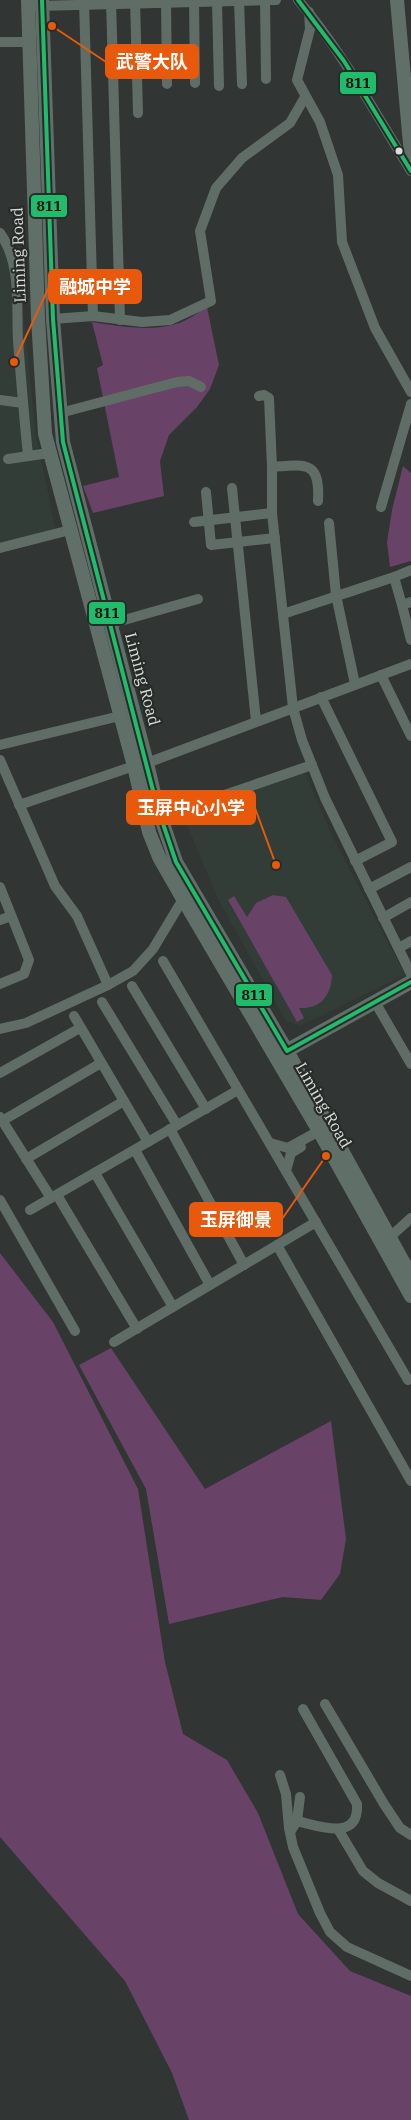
<svg xmlns="http://www.w3.org/2000/svg" width="411" height="2120" font-family="'IBM Plex Serif','Noto Sans SC',serif">
	<style>
		.built { fill: #323d37 }
		.green { fill: #684267 }
		.lines { fill: none; stroke-linecap: round; stroke-linejoin: round }
		.street { stroke: #606d67; stroke-width: 10 }
		.secondary { stroke: #616f69; stroke-width: 14 }
		.bus-1-casing { stroke: #272c29; stroke-width: 8 }
		.bus-1 { stroke: #20bc6c; stroke-width: 4 }
		.bus-dot { fill: #dadddc; stroke: #272c29; stroke-width: 2 }
		.labels { text-anchor: middle; dominant-baseline: central; stroke-width: 4.5; stroke-linejoin: round; paint-order: stroke }
		.street-label { font-size: 16px; fill: #dadddc; stroke: #272c29 }
		.leader { fill: none; stroke: #e8590c; stroke-width: 2 }
		.callout-dot { fill: #e8590c; stroke: #272c29; stroke-width: 2 }
		.callout { fill: #e8590c; stroke: #e8590c; stroke-width: 2 }
		.callout-label { font-size: 18px; text-anchor: middle; font-weight: bold; fill: #fff }
		.line-badge { stroke: #272c29; stroke-width: 2 }
		.pale-badge-label { font-size: 14px; text-anchor: middle; font-weight: bold; fill: #111 }
	</style>
	<rect width="100%" height="100%" fill="#313533"/>
	<g class="built">
		<polygon points="0,225 8,236 21,289 36,435 56,531 0,545"/>
		<polygon points="304,769 330,831 405,975 300,1026 286,1021 218,899 182,813"/>
	</g>
	<g class="green">
		<path d="M207,307L219,365L210,389L197,407L169,435L160,461L164,496L93,513L83,486L119,477L97,368L103,365L92,322C118,326 150,332 176,324C187,321 197,313 207,307Z"/>
		<polygon points="403,466 411,473 411,561 390,567 387,542 392,510"/>
		<path d="M273,895L286,897L332,975C331,996 321,1009 299,1008L304,1018L297,1022L228,900L234,896L247,917L256,903Z"/>
		<polygon points="0,1253 53,1322 138,1489 165,1662 183,1734 227,1760 258,1813 298,1914 350,1971 411,1996 411,2120 189,2120 172,2073 125,1981 0,1837"/>
		<polygon points="111,1348 205,1489 331,1421 346,1539 340,1574 321,1600 283,1597 169,1624 146,1489 79,1365"/>
	</g>
	<g class="lines">
		<g class="street">
			<polyline points="84,0 93,316"/>
			<polyline points="111,0 120,320"/>
			<polyline points="135,0 138,113"/>
			<polyline points="166,0 167,84"/>
			<polyline points="194,0 195,83"/>
			<polyline points="265,0 266,79"/>
			<path d="M298,0C342,51 375,113 411,171"/>
			<polyline points="239,1 242,84"/>
			<polyline points="217,2 219,86"/>
			<polyline points="37,6 276,0"/>
			<polyline points="309,12 310,29 297,80 320,122 338,175 342,242 375,328 411,392"/>
			<polyline points="0,42 29,42"/>
			<path d="M0,233C22,264 16,305 18,341C21,379 24,417 28,455"/>
			<polyline points="53,319 93,316 142,322 170,320 211,301 200,231 216,188 242,158 290,123 305,97"/>
			<polyline points="259,396 264,395 269,398 272,467"/>
			<polyline points="0,400 23,403"/>
			<polyline points="60,413 177,382 189,381 201,387"/>
			<polyline points="8,459 49,453"/>
			<polyline points="232,488 256,721"/>
			<polyline points="206,492 211,545 275,538"/>
			<path d="M318,501C320,461 307,464 272,467V513L293,708L302,740L325,798L411,974"/>
			<polyline points="381,507 411,404"/>
			<polyline points="194,522 272,513"/>
			<polyline points="329,523 336,595 355,684"/>
			<polyline points="0,548 70,530"/>
			<polyline points="411,602 402,605 411,640"/>
			<polyline points="402,605 394,577 411,570"/>
			<polyline points="283,614 394,577"/>
			<polyline points="110,624 198,599"/>
			<polyline points="381,675 411,736"/>
			<polyline points="321,697 392,842 355,861"/>
			<polyline points="0,745 120,716"/>
			<polyline points="0,760 55,886 77,916 108,985"/>
			<polyline points="147,763 411,664"/>
			<polyline points="204,802 312,765"/>
			<polyline points="19,805 134,766"/>
			<polyline points="0,887 29,960 24,974 0,984"/>
			<polyline points="369,889 411,867"/>
			<polyline points="383,918 411,902"/>
			<polyline points="0,920 11,916"/>
			<polyline points="399,948 411,941"/>
			<polyline points="163,961 408,1380"/>
			<polyline points="132,986 206,1109"/>
			<polyline points="102,1002 177,1125"/>
			<polyline points="375,1002 411,1064"/>
			<polyline points="74,1016 148,1142"/>
			<polyline points="0,1029 26,1023 108,985 133,971 153,949 183,899"/>
			<polyline points="0,1073 80,1028"/>
			<polyline points="0,1117 51,1198"/>
			<polyline points="2,1121 101,1063"/>
			<polyline points="170,1129 244,1265"/>
			<polyline points="270,1143 288,1148 319,1131"/>
			<polyline points="135,1150 210,1285"/>
			<polyline points="26,1159 124,1101"/>
			<polyline points="286,1171 291,1153 301,1147"/>
			<polyline points="95,1173 173,1307"/>
			<polyline points="57,1195 137,1329"/>
			<polyline points="0,1200 75,1331"/>
			<polyline points="30,1210 238,1090"/>
			<polyline points="390,1237 411,1218"/>
			<polyline points="277,1245 411,1481"/>
			<polyline points="114,1342 316,1222"/>
			<polyline points="325,1704 384,1804 400,1828 411,1835"/>
			<polyline points="280,1775 286,1794 289,1828 293,1847 320,1913 330,1932 347,1947 411,1976"/>
			<polyline points="297,1821 300,1797"/>
			<polyline points="338,1829 363,1871 378,1883 411,1901"/>
			<path d="M290,1832L297,1821C319,1826 359,1842 357,1804L303,1709"/>
		</g>
		<g class="secondary">
			<polyline points="28,0 38,318 45,434 134,766 149,832 159,857 183,899 322,1136 411,1296"/>
			<polyline points="42,0 53,319 63,442 147,763 157,806 176,862 287,1051 411,1276"/>
			<polyline points="397,0 411,155"/>
			<polyline points="279,1055 411,982"/>
		</g>
		<defs>
			<g id="bus-1">
				<polyline points="42,0 53,319 63,442 157,806 176,862 287,1051 411,982"/>
				<polyline points="298,0 344,61 411,171"/>
			</g>
		</defs>
		<use href="#bus-1" class="bus-1-casing"/>
		<use href="#bus-1" class="bus-1"/>
	</g>
	<circle class="bus-dot" cx="399" cy="151" r="4.5"/>
	<g class="labels">
		<g class="street-label">
			<text transform="translate(18 255) rotate(-92)">Liming Road</text>
			<text transform="translate(143 679) rotate(75)">Liming Road</text>
			<text transform="translate(324 1105) rotate(60)">Liming Road</text>
		</g>
	</g>
	<path class="leader" d="M52 26L106 62M14 362L49 287M276 865L255 808M326 1156L282 1219"/>
	<g class="callout-dot">
		<circle cx="52" cy="26" r="5"/>
		<circle cx="14" cy="362" r="5"/>
		<circle cx="276" cy="865" r="5"/>
		<circle cx="326" cy="1156" r="5"/>
	</g>
	<g class="callout">
		<rect x="106" y="45" width="92" height="33" rx="5"/>
		<rect x="49" y="270" width="92" height="33" rx="5"/>
		<rect x="127" y="791" width="128" height="33" rx="5"/>
		<rect x="190" y="1203" width="92" height="33" rx="5"/>
	</g>
	<g class="callout-label">
		<text x="152" y="68">武警大队</text>
		<text x="95" y="293">融城中学</text>
		<text x="191" y="814">玉屏中心小学</text>
		<text x="236" y="1226">玉屏御景</text>
	</g>
	<g class="line-badge">
		<rect x="339" y="71" width="38" height="24" rx="5" fill="#20bc6c"/>
		<rect x="30" y="194" width="38" height="24" rx="5" fill="#20bc6c"/>
		<rect x="88" y="601" width="38" height="24" rx="5" fill="#20bc6c"/>
		<rect x="235" y="983" width="38" height="24" rx="5" fill="#20bc6c"/>
	</g>
	<g class="pale-badge-label">
		<text x="358" y="88">811</text>
		<text x="49" y="211">811</text>
		<text x="107" y="618">811</text>
		<text x="254" y="1000">811</text>
	</g>
</svg>
